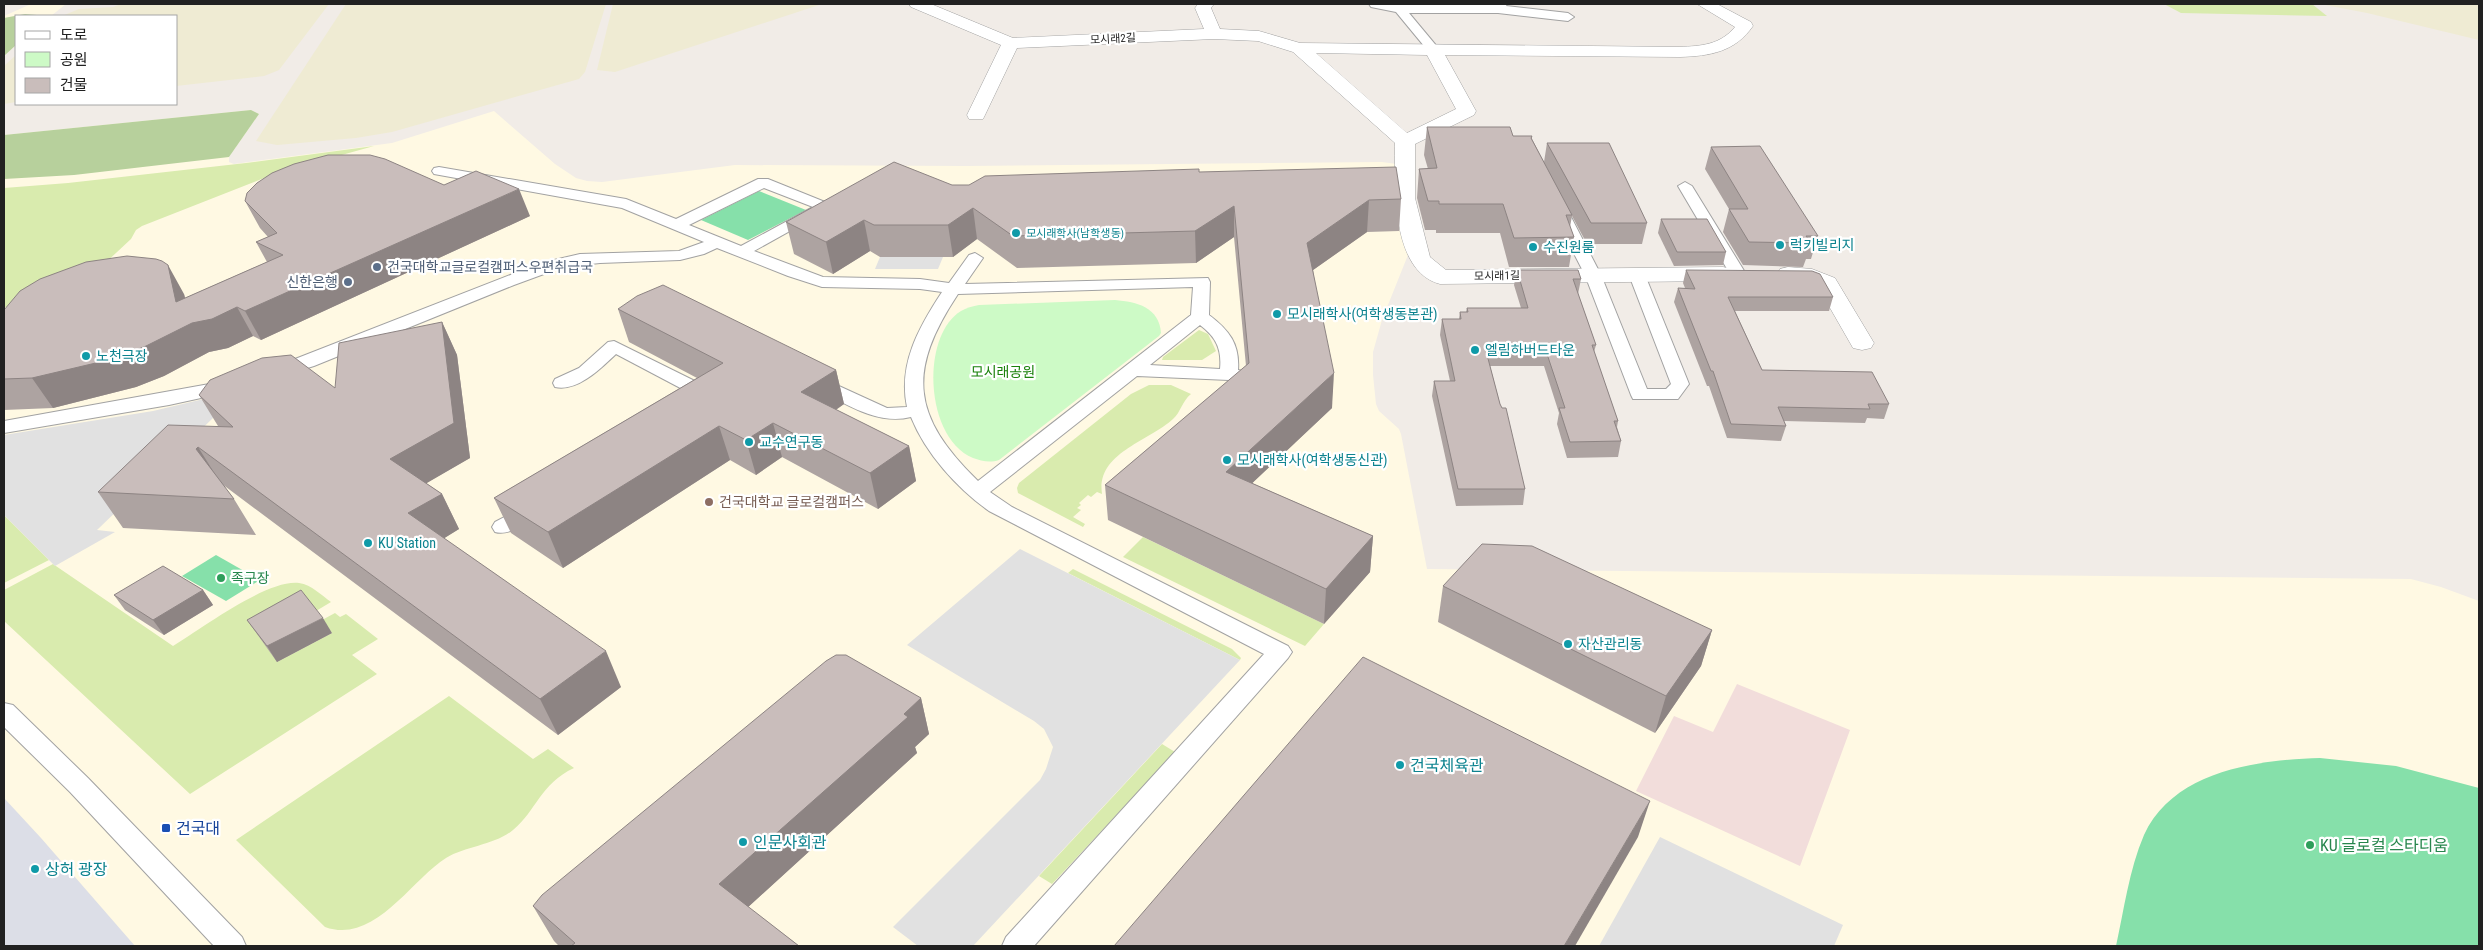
<svg xmlns="http://www.w3.org/2000/svg" width="2483" height="950" font-family="'Roboto Condensed','Noto Sans KR',sans-serif">
	<style>
		.education { fill: #fff9e3 }
		.military { fill: #f2dddb }
		.farmland { fill: #efebd3 }
		.grass { fill: #d9ebae }
		.forest { fill: #b7d09c }
		.park { fill: #cdfac6 }
		.pitch { fill: #86e0aa }
		.parking { fill: #e1e1e1 }
		.plaza { fill: #dcdee7 }
		.lines { fill: none; stroke-linecap: round; stroke-linejoin: round }
		.service-casing { stroke: #a2a2a2; stroke-width: 2 }
		.minor-casing { stroke: #a2a2a2; stroke-width: 1 }
		.service { fill: #fff; fill-rule: evenodd }
		.minor { fill: #fff; fill-rule: evenodd }
		.wall { fill: #ada3a1 }
		.shaded-wall { fill: #8d8483 }
		.building { fill: #c9bdbb; stroke: #8d8483 }
		.culture-dot { fill: #0f9aa8; stroke: #fff; stroke-width: 2 }
		.service-dot { fill: #5c6f8a; stroke: #fff; stroke-width: 2 }
		.education-dot { fill: #8d6e63; stroke: #fff; stroke-width: 2 }
		.leisure-dot { fill: #2e9e5b; stroke: #fff; stroke-width: 2 }
		.transit-dot { fill: #1a4fb4; stroke: #fff; stroke-width: 2 }
		.labels { text-anchor: middle; dominant-baseline: central; stroke-width: 4.5; stroke-linejoin: round; paint-order: stroke }
		.far-street-label { font-size: 11px; fill: #212121; stroke: #fff }
		.far-culture-label { font-size: 11px; fill: #0d838f; stroke: #fff; text-anchor: start }
		.culture-label { font-size: 14px; fill: #0d838f; stroke: #fff; text-anchor: start }
		.service-label { font-size: 14px; fill: #4e5e75; stroke: #fff; text-anchor: start }
		.park-label { font-size: 14px; fill: #1b820c; stroke: #fff }
		.education-label { font-size: 14px; fill: #785e54; stroke: #fff; text-anchor: start }
		.leisure-label { font-size: 14px; fill: #27864d; stroke: #fff; text-anchor: start }
		.near-culture-label { font-size: 16px; fill: #0d838f; stroke: #fff; text-anchor: start }
		.near-transit-label { font-size: 16px; fill: #164399; stroke: #fff; text-anchor: start }
		.near-leisure-label { font-size: 16px; fill: #27864d; stroke: #fff; text-anchor: start }
	</style>
	<rect width="100%" height="100%" fill="#f1ece7"/>
	<g class="education">
		<polygon points="31,4 66,4 51,16 16,16 16,45 4,56 4,16"/>
		<polygon points="241,111 251,110 259,114 229,157 229,162 234,164 392,143 494,111 555,164 576,178 587,181 602,182 735,165 966,166 1382,162 1397,164 1412,245 1382,320 1373,352 1373,375 1376,404 1379,411 1399,429 1401,434 1427,569 2411,579 2441,587 2479,601 2479,946 4,946 4,135"/>
	</g>
	<polygon class="military" points="1737,684 1850,730 1800,866 1636,791 1674,716 1713,732"/>
	<g class="farmland">
		<polygon points="121,4 329,4 279,70 264,76 176,86 176,16 62,16 79,9 113,7"/>
		<polygon points="346,4 606,4 585,72 579,79 392,132 356,138 277,145 256,141"/>
		<polygon points="613,4 822,4 615,72 597,70"/>
		<polygon points="2320,4 2479,4 2479,40 2367,13"/>
		<polygon points="16,55 16,102 4,104 4,66"/>
	</g>
	<g class="grass">
		<polygon points="2164,4 2312,4 2327,16 2181,13"/>
		<polygon points="374,146 277,173 142,226 136,230 131,239 58,307 4,307 4,188 68,183 246,163"/>
		<polygon points="1199,330 1208,334 1216,351 1202,360 1162,360 1163,357"/>
		<path d="M1149,385H1171L1191,394C1182,401 1181,412 1173,419C1148,442 1096,453 1102,494L1097,492L1091,497L1088,495L1079,503L1081,505L1077,508L1081,510L1073,517L1085,524L1083,527L1018,493L1017,488L1019,483L1131,394Z"/>
		<polygon points="4,515 49,560 4,583"/>
		<polygon points="1143,537 1324,624 1305,646 1123,557"/>
		<path d="M53,564L173,646C201,629 267,579 299,583C312,585 321,595 331,602L316,611L277,662L332,633L322,620L335,613L340,617L346,614L378,639L352,655L377,674L190,794L4,621V590Z"/>
		<polygon points="1073,569 1232,649 1241,658 1240,660 1068,573"/>
		<path d="M449,696L533,759L548,749L574,768C540,784 537,810 513,830C495,845 466,846 446,858C411,880 374,945 325,927L236,840Z"/>
		<polygon points="1162,744 1175,752 1052,884 1039,876"/>
	</g>
	<g class="forest">
		<polygon points="25,14 49,16 16,16 16,45 4,56 4,18"/>
		<polygon points="251,110 259,114 229,157 74,175 4,179 4,135"/>
	</g>
	<path class="park" d="M1115,300C1137,302 1159,307 1161,333L1159,336L999,460C990,463 981,461 973,458C925,439 920,336 961,311C966,308 973,306 979,305Z"/>
	<g class="pitch">
		<polygon points="759,191 806,210 748,240 701,220"/>
		<polygon points="216,555 260,580 226,601 182,576"/>
		<path d="M2320,758L2396,766L2479,788V946H2116C2124,910 2129,870 2144,835C2174,770 2258,760 2320,758Z"/>
	</g>
	<g class="parking">
		<polygon points="880,257 943,257 938,269 875,269"/>
		<polygon points="242,390 97,530 115,532 55,566 4,515 4,435 153,411"/>
		<polygon points="1020,549 1240,660 973,946 918,946 893,927 1040,780 1046,769 1053,747 1044,729 1034,721 907,645"/>
		<polygon points="1660,837 1843,925 1834,946 1599,946"/>
	</g>
	<polygon class="plaza" points="4,798 41,838 135,946 4,946"/>
	<g class="lines">
		<defs>
			<g id="service">
				<polygon points="1369,4 1507,4 1506,6 1568,13 1574,17 1568,21 1498,13 1409,13 1439,49 1433,53 1429,52 1396,12 1371,7"/>
				<path d="M439,167L626,199L676,219L758,179H768L830,204L833,207L754,251L823,277L920,279L949,283L969,255L975,253L983,258L965,284L1208,278L1210,282L1209,315C1229,330 1240,344 1238,370L1243,371L1246,375L1243,379L1229,380L1137,376L990,492L1012,507L1288,646L1292,652L1288,658L1034,946H1002L1006,937L1264,654L989,511C957,488 926,454 911,417C875,426 842,401 811,386L808,382L811,378L817,376L887,408L907,407C898,364 919,327 942,292L920,289L822,287L788,276L717,248L704,254L680,260L600,263L563,267L514,285L314,366L278,377L272,376L269,372L272,368L541,263L580,254L679,251L704,242L622,208L434,174L432,171L434,168ZM764,188L813,207L741,246L689,225ZM1193,287L1191,315L978,481C911,416 907,371 958,294ZM1200,325C1216,337 1222,349 1220,369L1150,365Z"/>
				<polygon points="1685,182 1692,186 1746,274 1744,278 1732,278 1730,274 1678,186"/>
				<polygon points="1561,208 1569,213 1601,275 1647,389 1666,389 1671,384 1629,275 1631,271 1643,271 1645,275 1689,384 1678,399 1633,399 1631,395 1585,275 1553,213"/>
				<path d="M614,341L719,393L721,397L719,401H705L616,354C601,368 578,392 555,387L553,383L555,379L579,368L608,342Z"/>
				<polygon points="226,381 233,383 235,387 233,391 169,405 4,433 4,421"/>
				<path d="M529,504L536,506L539,511C532,523 508,536 495,532L492,527L495,522Z"/>
				<polygon points="4,703 13,705 88,778 242,937 246,946 214,946 70,792 4,727"/>
			</g>
			<g id="minor">
				<path d="M909,4H931L1013,38L1204,29L1195,8L1198,4H1214L1211,8L1220,29L1259,31L1300,43L1680,47C1701,46 1720,45 1735,27L1697,4H1717L1751,22L1753,26C1735,52 1710,56 1680,57L1445,55L1476,111L1474,115L1415,144V198L1430,257L1446,270L1723,267L1731,269L1734,274L1731,279L1723,281L1440,284C1390,271 1395,183 1395,143L1293,52L1258,41L1214,39L1017,48L985,115L983,119H969L967,115L1001,45L911,7ZM1316,53L1427,55L1456,109L1407,133Z"/>
				<polygon points="1788,267 1812,269 1835,278 1874,343 1871,348 1862,350 1853,348 1818,287 1807,282 1780,279 1777,274 1780,269"/>
			</g>
		</defs>
		<use href="#service" class="service-casing"/>
		<use href="#minor" class="minor-casing"/>
		<use href="#service" class="service"/>
		<use href="#minor" class="minor"/>
	</g>
	<g class="wall">
		<polygon points="1427,127 1513,136 1532,136 1532,139 1544,162 1547,143 1647,223 1642,244 1587,244 1572,216 1570,227 1574,237 1569,267 1509,267 1500,233 1436,233 1436,230 1425,230 1417,198 1419,169 1428,169 1424,155"/>
		<polygon points="1711,147 1818,236 1811,259 1806,259 1803,267 1743,265 1723,232 1729,209 1705,169"/>
		<polygon points="1199,172 1401,199 1399,231 1367,232 1313,270 1332,408 1252,483 1373,536 1370,572 1324,624 1108,520 1105,485 1246,366 1234,237 1196,263 1017,268 977,239 953,257 880,257 870,251 833,274 794,254 786,222 952,185 969,185"/>
		<polygon points="444,185 530,216 261,340 253,336 228,348 209,352 164,376 136,387 53,408 4,410 4,310 184,294 185,298 267,262 256,242 268,237 260,228 245,201"/>
		<polygon points="1661,219 1726,252 1723,265 1674,266 1658,233"/>
		<polygon points="1517,270 1581,279 1578,294 1596,345 1594,352 1618,421 1617,427 1621,441 1618,457 1567,458 1557,424 1559,413 1544,366 1490,366 1500,404 1525,489 1523,505 1456,506 1432,396 1434,381 1450,381 1440,335 1442,319 1459,319 1460,312 1466,312 1467,308 1521,308 1514,285"/>
		<polygon points="1686,270 1833,297 1829,311 1735,311 1762,370 1889,404 1884,419 1867,418 1865,423 1784,421 1786,426 1781,441 1727,438 1709,386 1707,386 1674,302 1678,288 1685,288 1683,283"/>
		<polygon points="618,309 836,370 844,404 836,410 909,446 916,481 878,509 782,457 756,475 730,460 563,568 511,533 494,498 697,378 629,342"/>
		<polygon points="442,322 457,355 470,458 426,483 442,494 459,529 444,538 621,687 558,735 222,484 234,499 256,535 123,528 98,492 218,426 199,395 335,388"/>
		<polygon points="1443,586 1712,630 1701,666 1655,733 1438,622"/>
		<polygon points="203,590 213,605 164,635 125,610 114,595"/>
		<polygon points="247,620 332,633 277,662"/>
		<polygon points="921,698 929,734 915,747 917,753 748,907 799,946 559,946 554,941 533,906"/>
	</g>
	<g class="shaded-wall">
		<polygon points="519,189 530,216 261,340 245,311"/>
		<polygon points="1369,200 1367,232 1306,275 1307,243"/>
		<polygon points="1234,206 1234,237 1196,263 1195,231"/>
		<polygon points="973,208 977,239 953,257 948,225"/>
		<polygon points="864,220 870,251 833,274 826,242"/>
		<polygon points="168,265 184,294 191,323 237,307 253,336 228,348 209,352 164,376 136,387 53,408 32,378"/>
		<polygon points="442,322 457,355 470,458 408,494 390,459"/>
		<polygon points="836,370 844,404 810,427 801,392"/>
		<polygon points="1334,373 1332,408 1227,507 1226,472"/>
		<polygon points="773,423 782,457 756,475 746,440"/>
		<polygon points="719,426 730,460 563,568 548,532"/>
		<polygon points="909,446 916,481 878,509 870,473"/>
		<polygon points="198,447 220,482 196,449"/>
		<polygon points="442,494 459,529 427,549 408,513"/>
		<polygon points="1373,536 1370,572 1324,624 1326,589"/>
		<polygon points="203,590 213,605 164,635 153,620"/>
		<polygon points="323,618 332,633 277,662 267,646"/>
		<polygon points="1712,630 1701,666 1655,733 1666,696"/>
		<polygon points="606,651 621,687 558,735 540,699"/>
		<polygon points="921,698 929,734 915,747 917,753 734,920 719,884"/>
		<polygon points="1650,801 1638,837 1575,946 1564,946"/>
	</g>
	<g class="building">
		<polygon points="1427,127 1510,127 1513,136 1532,136 1531,138 1572,215 1566,215 1574,237 1514,238 1503,204 1439,204 1439,201 1428,201 1419,169 1437,168"/>
		<polygon points="1547,143 1609,143 1647,223 1591,223"/>
		<polygon points="1760,146 1818,236 1806,236 1811,243 1749,242 1729,209 1748,209 1711,147"/>
		<polygon points="328,155 370,155 385,159 444,185 476,171 519,189 245,311 237,307 212,319 192,323 146,346 117,358 32,378 4,379 4,310 20,291 40,279 86,262 127,256 156,259 162,261 168,265 176,302 283,255 256,242 277,233 245,201 247,193 257,183 272,173 294,164"/>
		<polygon points="894,162 952,185 969,185 985,176 1199,169 1199,172 1396,167 1401,199 1369,200 1307,243 1334,373 1226,472 1373,536 1326,589 1105,485 1249,363 1234,206 1195,231 1013,236 973,208 948,225 874,225 864,220 826,242 786,222"/>
		<polygon points="1661,219 1707,219 1726,252 1677,252"/>
		<polygon points="1517,270 1578,270 1581,279 1573,279 1596,345 1592,345 1618,421 1614,421 1621,441 1570,442 1559,408 1565,408 1546,351 1486,351 1500,404 1502,408 1506,408 1525,489 1458,489 1434,381 1455,381 1442,319 1461,319 1460,312 1468,312 1467,308 1528,308"/>
		<polygon points="1686,270 1812,271 1820,274 1833,297 1728,297 1762,370 1872,372 1889,404 1868,404 1870,409 1778,407 1786,426 1731,424 1713,371 1711,371 1678,288 1695,289"/>
		<polygon points="663,285 836,370 801,392 909,446 870,473 773,423 746,440 719,426 548,532 494,498 723,363 618,309 637,296"/>
		<polygon points="442,322 454,423 390,459 442,494 408,513 606,651 540,699 198,447 196,449 234,499 98,492 168,425 233,427 199,395 210,380 262,358 291,355 335,388 339,343"/>
		<polygon points="1482,544 1532,546 1712,630 1666,696 1443,586"/>
		<polygon points="163,566 203,590 153,620 114,595"/>
		<polygon points="301,590 323,618 267,646 247,620"/>
		<polygon points="836,655 846,655 921,698 904,714 908,717 719,884 799,946 571,946 575,943 533,906 542,895 826,661"/>
		<polygon points="1363,657 1650,801 1564,946 1114,946"/>
	</g>
	<g class="culture-dot">
		<circle cx="1016" cy="233" r="5"/>
		<circle cx="1780" cy="245" r="5"/>
		<circle cx="1533" cy="247" r="5"/>
		<circle cx="1277" cy="314" r="5"/>
		<circle cx="1475" cy="350" r="5"/>
		<circle cx="86" cy="356" r="5"/>
		<circle cx="749" cy="442" r="5"/>
		<circle cx="1227" cy="460" r="5"/>
		<circle cx="368" cy="543" r="5"/>
		<circle cx="1568" cy="644" r="5"/>
		<circle cx="1400" cy="765" r="5"/>
		<circle cx="743" cy="842" r="5"/>
		<circle cx="35" cy="869" r="5"/>
	</g>
	<g class="service-dot">
		<circle cx="377" cy="267" r="5"/>
		<circle cx="348" cy="282" r="5"/>
	</g>
	<circle class="education-dot" cx="709" cy="502" r="5"/>
	<g class="leisure-dot">
		<circle cx="221" cy="578" r="5"/>
		<circle cx="2310" cy="845" r="5"/>
	</g>
	<rect class="transit-dot" x="161" y="823" width="10" height="10" rx="2.5"/>
	<g class="labels">
		<g class="far-street-label">
			<text transform="translate(1113 39) rotate(-3)">모시래2길</text>
			<text transform="translate(1497 276) rotate(-1)">모시래1길</text>
		</g>
		<g class="far-culture-label">
			<text x="1026" y="233">모시래학사(남학생동)</text>
		</g>
		<g class="culture-label">
			<text x="1790" y="245">럭키빌리지</text>
			<text x="1543" y="247">수진원룸</text>
			<text x="1287" y="314">모시래학사(여학생동본관)</text>
			<text x="1485" y="350">엘림하버드타운</text>
			<text x="96" y="356">노천극장</text>
			<text x="759" y="442">교수연구동</text>
			<text x="1237" y="460">모시래학사(여학생동신관)</text>
			<text x="378" y="543">KU Station</text>
			<text x="1578" y="644">자산관리동</text>
		</g>
		<g class="service-label">
			<text x="387" y="267">건국대학교글로컬캠퍼스우편취급국</text>
			<text x="338" y="282" text-anchor="end">신한은행</text>
		</g>
		<g class="park-label">
			<text x="1003" y="372">모시래공원</text>
		</g>
		<g class="education-label">
			<text x="719" y="502">건국대학교 글로컬캠퍼스</text>
		</g>
		<g class="leisure-label">
			<text x="231" y="578">족구장</text>
		</g>
		<g class="near-culture-label">
			<text x="1410" y="765">건국체육관</text>
			<text x="753" y="842">인문사회관</text>
			<text x="45" y="869">상허 광장</text>
		</g>
		<g class="near-transit-label">
			<text x="176" y="828">건국대</text>
		</g>
		<g class="near-leisure-label">
			<text x="2320" y="845">KU 글로컬 스타디움</text>
		</g>
	</g>
	<rect width="2483" height="950" fill="none" stroke="#212121" stroke-width="10"/>
	<rect x="15" y="15" width="162" height="90" fill="#ffffff" stroke="#a6a6a6"/>
	<rect x="25" y="31" width="25" height="8" fill="#ffffff" stroke="#a6a6a6"/>
	<text x="60" y="40" font-size="15" fill="#212121">도로</text>
	<rect x="25" y="52" width="25" height="15" fill="#cdfac6" stroke="#a6a6a6"/>
	<text x="60" y="65" font-size="15" fill="#212121">공원</text>
	<rect x="25" y="78" width="25" height="15" fill="#c9bdbb" stroke="#a6a6a6"/>
	<text x="60" y="90" font-size="15" fill="#212121">건물</text>
</svg>
